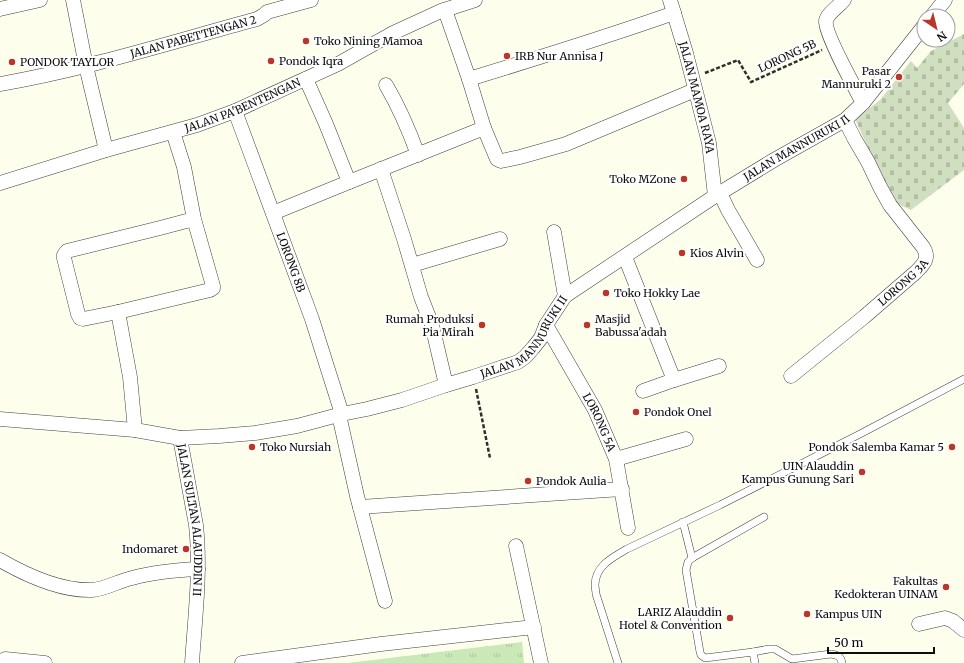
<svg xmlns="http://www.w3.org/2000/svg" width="964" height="663" font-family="Merriweather,serif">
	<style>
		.cemetery { fill: url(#cemetery-stones) }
		.park { fill: url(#park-tufts) }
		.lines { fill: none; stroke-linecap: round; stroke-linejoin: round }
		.lane-casing { stroke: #404040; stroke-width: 8 }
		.street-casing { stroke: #404040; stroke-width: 15 }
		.path { stroke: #2f2f2f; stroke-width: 2.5; stroke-dasharray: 4 2; stroke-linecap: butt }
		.lane { stroke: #fff; stroke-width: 7 }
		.street { stroke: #fff; stroke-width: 14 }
		.poi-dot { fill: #b93629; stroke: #fff; stroke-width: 1.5 }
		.labels { text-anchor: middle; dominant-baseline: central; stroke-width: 4; stroke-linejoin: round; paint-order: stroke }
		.street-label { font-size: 11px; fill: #0d0d0d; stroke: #fff }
		.poi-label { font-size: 11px; fill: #0d0d0d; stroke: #fff; text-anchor: start }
	</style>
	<defs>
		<pattern id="cemetery-stones" width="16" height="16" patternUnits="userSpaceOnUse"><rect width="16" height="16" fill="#d0dfbf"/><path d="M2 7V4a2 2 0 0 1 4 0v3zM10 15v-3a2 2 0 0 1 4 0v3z" fill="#b1bea3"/></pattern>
		<pattern id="park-tufts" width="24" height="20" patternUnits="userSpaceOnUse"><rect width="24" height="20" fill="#cae8b8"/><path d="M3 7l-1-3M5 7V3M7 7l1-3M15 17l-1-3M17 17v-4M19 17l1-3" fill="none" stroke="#acc69d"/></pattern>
	</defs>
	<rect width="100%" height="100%" fill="#fefeed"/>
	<polygon class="cemetery" points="964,34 964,84 948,103 964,128 964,170 911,210 893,202 881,177 855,119 880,100 911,61 917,68 931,51"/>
	<polygon class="park" points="522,642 524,663 348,663"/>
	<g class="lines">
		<defs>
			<g id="lane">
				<path d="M764,517L692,558L688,562L686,570L700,652L701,655L705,658L753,652L769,649H775L792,659L831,654C837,655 841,656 842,663"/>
				<polyline points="683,522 692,558"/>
				<polyline points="753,652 755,663"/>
				<path d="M618,663L596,594C596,591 595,588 595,585C595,566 613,557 627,549L720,505L860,434L964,379"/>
			</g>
			<g id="street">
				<polyline points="73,0 86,66 106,150"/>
				<path id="s1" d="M670,0L686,53L709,143L715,196"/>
				<path d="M844,0C839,6 827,14 826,21C824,32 856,90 863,103"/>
				<polyline points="0,9 40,0"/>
				<polyline points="932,16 945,0"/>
				<polyline points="306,79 326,124 349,182"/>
				<path d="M469,79C538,58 606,37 674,13"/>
				<path id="s2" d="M0,84C87,69 172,42 257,19L264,15L267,12L311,0"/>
				<path d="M386,85C399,107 409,130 418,155"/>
				<path id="s3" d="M235,111L312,319L342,414"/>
				<polyline points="484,128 497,159 501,161 520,157 566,144 695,90"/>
				<polyline points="173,132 184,167 194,219 213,286 213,288 210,290 118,312 83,319 80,318 78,314 64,258 64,255 67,251 160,228 194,219"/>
				<polyline points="381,169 404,239 421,297 432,325 446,385"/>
				<path id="s4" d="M0,183L106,150L197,125L235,111L338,64L393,33L441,11L475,0"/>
				<polyline points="720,193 728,210 757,260"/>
				<polyline points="273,213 349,182 484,128 469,79 445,10"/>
				<polyline points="554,232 565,296"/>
				<polyline points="625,257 674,380"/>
				<polyline points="412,265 500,239"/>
				<polyline points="118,312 130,377 135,430"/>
				<path id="s5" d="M546,325L595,410L616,459L628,528"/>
				<path id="s6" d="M791,376L864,317L916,272C924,264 930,258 923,247L890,205L880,187L868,162L854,138L845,120"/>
				<polyline points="643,391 674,380 719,366"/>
				<polyline points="339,415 357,496 385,601"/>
				<path id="s7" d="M0,419L135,430L180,438L196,525C201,571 195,617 192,663"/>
				<path id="s8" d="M180,438L219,436L255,433L297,426L342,414L367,409L402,400L446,385L473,377L518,362L525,357L533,348L541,338L546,325L565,296L715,196L774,160L845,120L863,103L924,26"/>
				<polyline points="616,459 686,439"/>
				<polyline points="360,507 622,489"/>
				<polyline points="516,546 541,663"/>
				<path d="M0,560C26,575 61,591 92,590C106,589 118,581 132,578C154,572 176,570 198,569"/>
				<polyline points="919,624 945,618 953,621 964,630"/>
				<polyline points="0,663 5,659 45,663"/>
				<polyline points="242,663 381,644 534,627"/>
			</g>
		</defs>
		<use href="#lane" class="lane-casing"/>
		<use href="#street" class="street-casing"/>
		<g class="path">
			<polyline points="705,73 738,60 751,82 822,50"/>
			<polyline points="476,389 490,458"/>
		</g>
		<use href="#lane" class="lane"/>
		<use href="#street" class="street"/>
	</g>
	<g class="poi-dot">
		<circle cx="306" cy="41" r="4"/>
		<circle cx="507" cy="56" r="4"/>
		<circle cx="271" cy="61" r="4"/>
		<circle cx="12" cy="62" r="4"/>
		<circle cx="899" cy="77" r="4"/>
		<circle cx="684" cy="179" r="4"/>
		<circle cx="682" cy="253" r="4"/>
		<circle cx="606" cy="293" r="4"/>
		<circle cx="482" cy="325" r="4"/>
		<circle cx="587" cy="325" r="4"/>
		<circle cx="636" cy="412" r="4"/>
		<circle cx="252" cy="447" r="4"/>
		<circle cx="952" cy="447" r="4"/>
		<circle cx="862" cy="472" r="4"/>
		<circle cx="528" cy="481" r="4"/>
		<circle cx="186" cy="549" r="4"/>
		<circle cx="946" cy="587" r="4"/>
		<circle cx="807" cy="614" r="4"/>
		<circle cx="730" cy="618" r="4"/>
	</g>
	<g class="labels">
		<g class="street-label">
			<text stroke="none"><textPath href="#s2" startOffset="199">JALAN PABETTENGAN 2</textPath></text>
			<text transform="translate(787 56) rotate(-25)">LORONG 5B</text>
			<text stroke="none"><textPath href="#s1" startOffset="101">JALAN MAMOA RAYA</textPath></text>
			<text stroke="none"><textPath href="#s4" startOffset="255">JALAN PA'BENTENGAN</textPath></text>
			<text stroke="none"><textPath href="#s8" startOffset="705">JALAN MANNURUKI II</textPath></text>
			<text stroke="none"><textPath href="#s3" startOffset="161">LORONG 8B</textPath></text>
			<text stroke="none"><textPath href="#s6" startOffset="146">LORONG 3A</textPath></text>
			<text stroke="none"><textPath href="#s8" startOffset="369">JALAN MANNURUKI II</textPath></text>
			<text stroke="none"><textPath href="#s5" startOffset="111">LORONG 5A</textPath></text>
			<text stroke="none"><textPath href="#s7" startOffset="264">JALAN SULTAN ALAUDDIN II</textPath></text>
		</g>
		<g class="poi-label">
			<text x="314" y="41">Toko Nining Mamoa</text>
			<text x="515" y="56">IRB Nur Annisa J</text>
			<text x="279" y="61">Pondok Iqra</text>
			<text x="20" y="62">PONDOK TAYLOR</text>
			<text x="891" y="71" text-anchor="end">Pasar<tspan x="891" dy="13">Mannuruki 2</tspan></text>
			<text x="676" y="179" text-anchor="end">Toko MZone</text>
			<text x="690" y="253">Kios Alvin</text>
			<text x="614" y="293">Toko Hokky Lae</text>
			<text x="474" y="319" text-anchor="end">Rumah Produksi<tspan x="474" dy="13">Pia Mirah</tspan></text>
			<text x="595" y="319">Masjid<tspan x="595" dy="13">Babussa'adah</tspan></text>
			<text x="644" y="412">Pondok Onel</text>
			<text x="260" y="447">Toko Nursiah</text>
			<text x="944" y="447" text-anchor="end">Pondok Salemba Kamar 5</text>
			<text x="854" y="466" text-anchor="end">UIN Alauddin<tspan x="854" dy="13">Kampus Gunung Sari</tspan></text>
			<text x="536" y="481">Pondok Aulia</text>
			<text x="178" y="549" text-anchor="end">Indomaret</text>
			<text x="938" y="581" text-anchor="end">Fakultas<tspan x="938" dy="13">Kedokteran UINAM</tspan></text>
			<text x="722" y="612" text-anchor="end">LARIZ Alauddin<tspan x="722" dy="13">Hotel &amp; Convention</tspan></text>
			<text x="815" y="614">Kampus UIN</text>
		</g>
	</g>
	<g transform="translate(936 28) rotate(145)"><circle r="19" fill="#ffffff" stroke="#9e9e9e"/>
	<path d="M0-3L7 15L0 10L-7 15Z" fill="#b93629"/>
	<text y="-6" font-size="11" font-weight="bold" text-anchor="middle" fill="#0d0d0d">N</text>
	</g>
	<path d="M828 647v6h106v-6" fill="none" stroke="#0d0d0d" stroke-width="2"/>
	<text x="834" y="647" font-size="12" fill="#0d0d0d" stroke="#ffffff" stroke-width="3" paint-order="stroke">50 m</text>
</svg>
